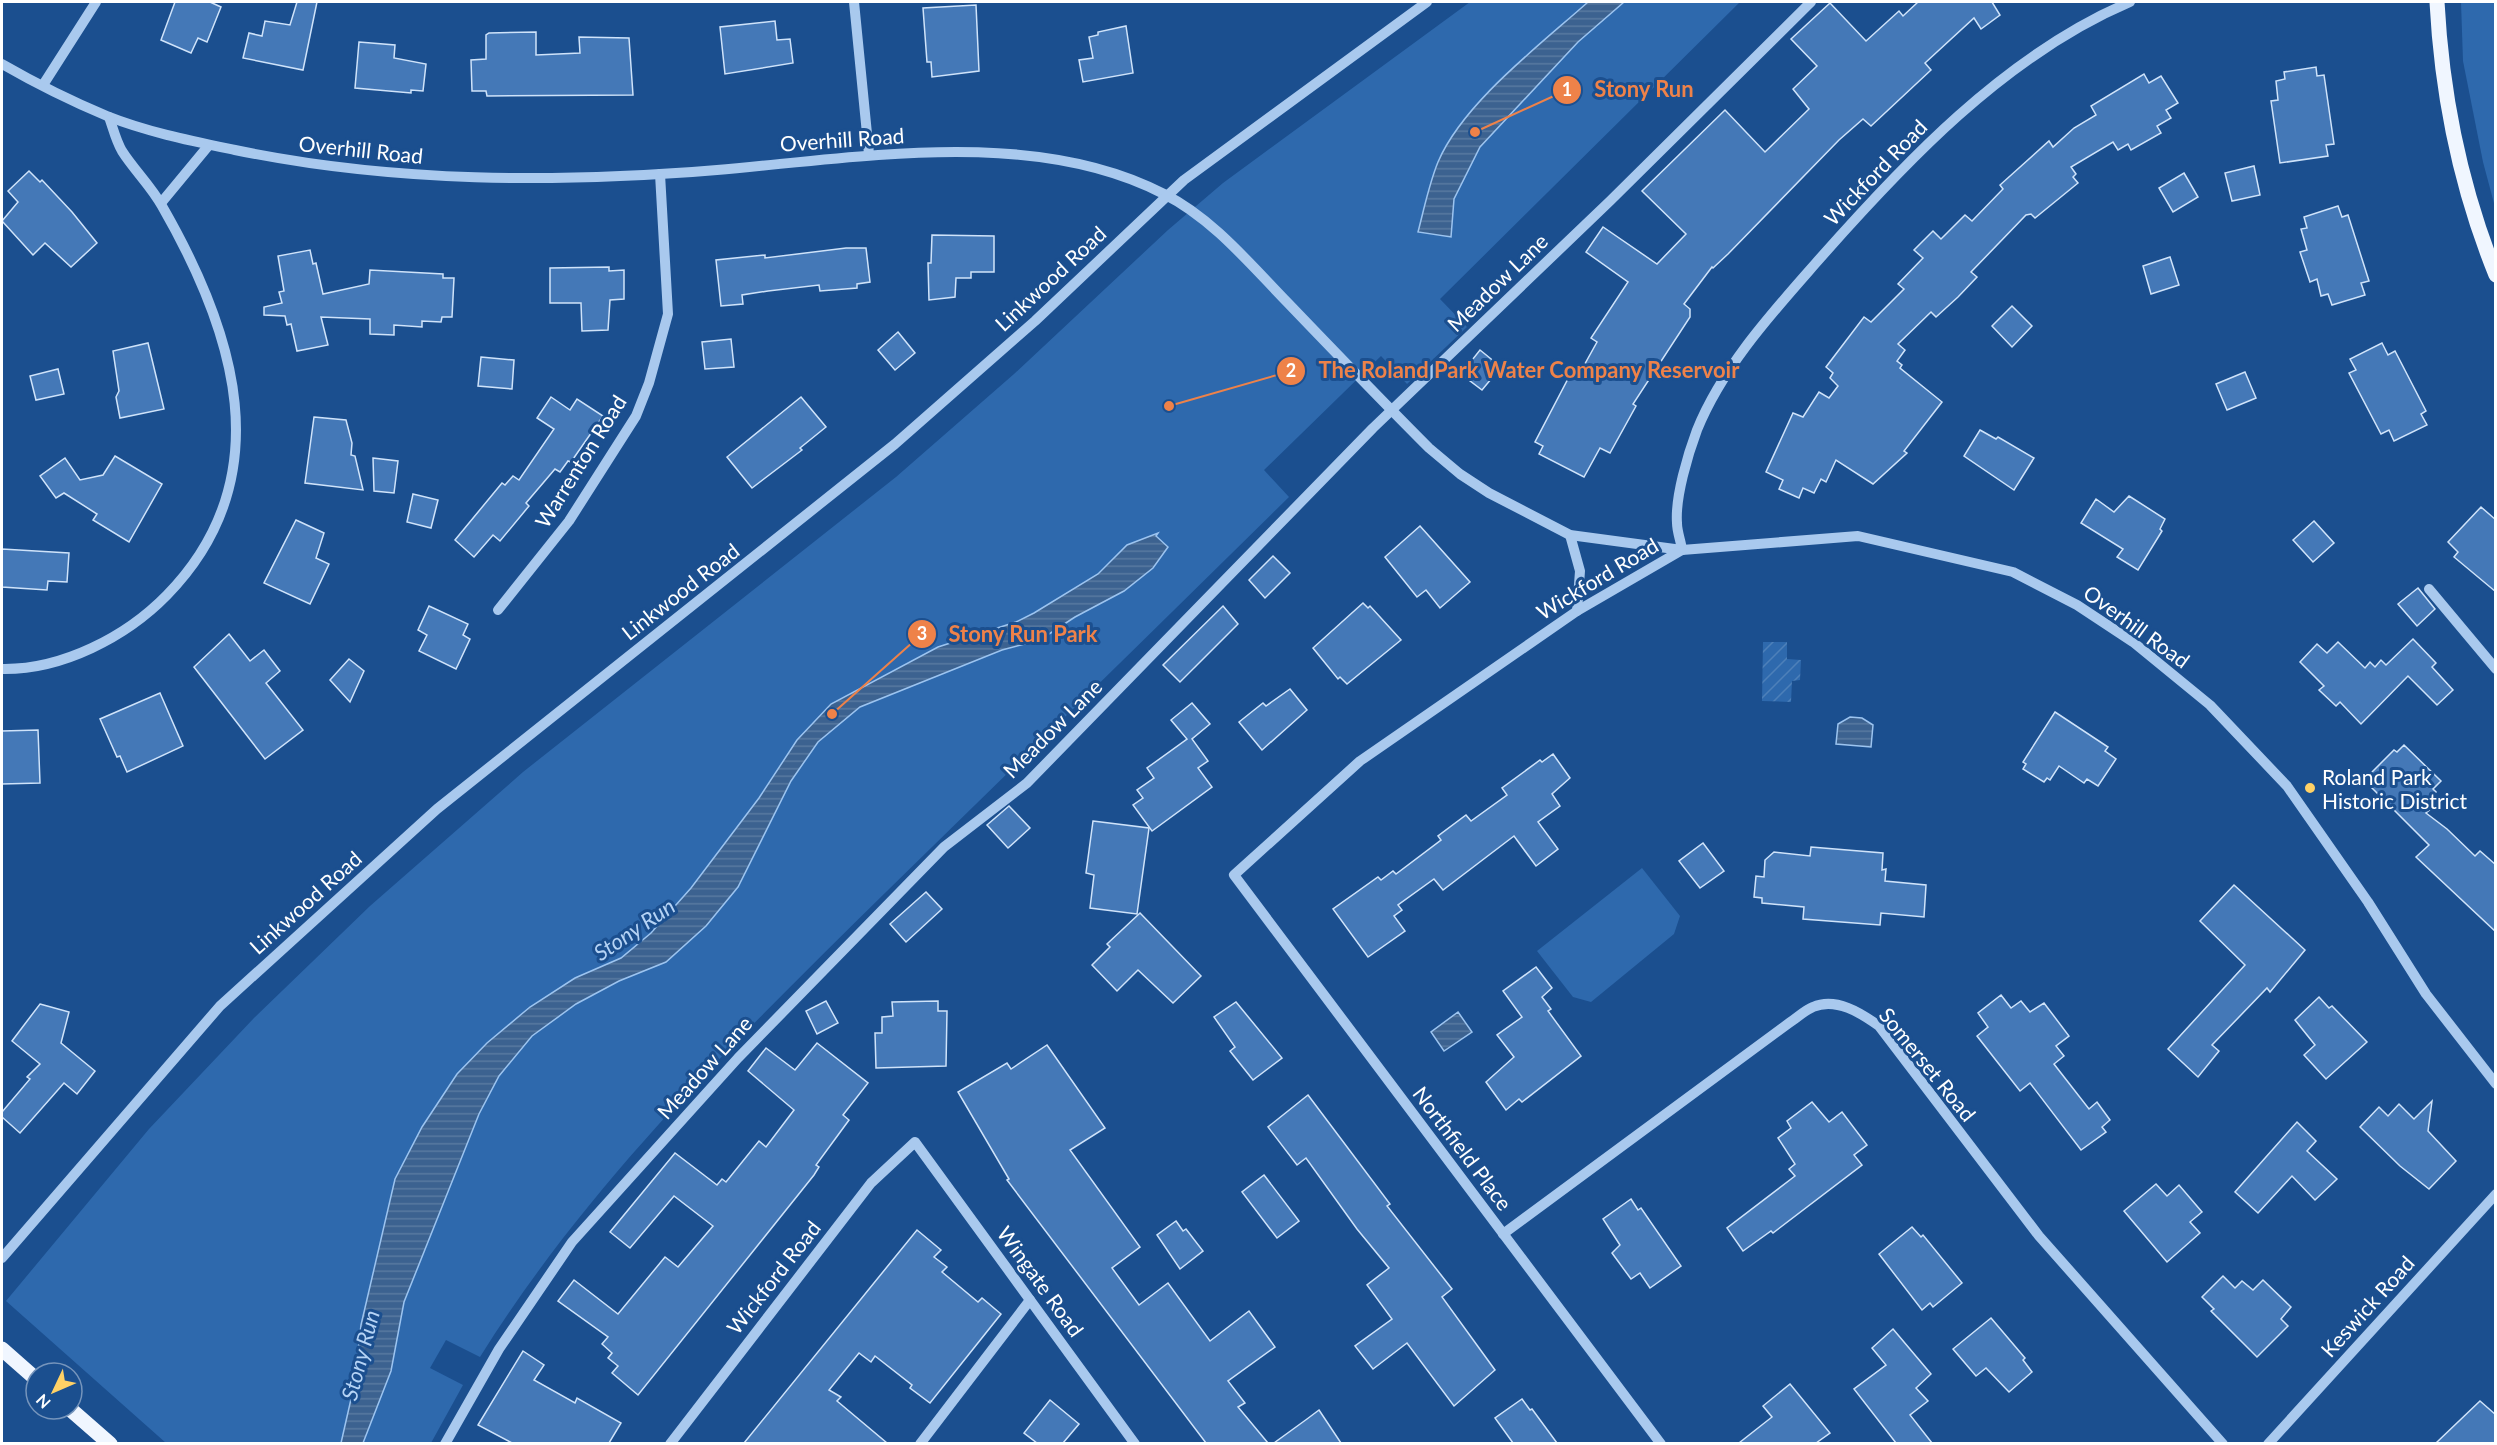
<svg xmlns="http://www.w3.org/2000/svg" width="2497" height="1445" font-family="Lato,sans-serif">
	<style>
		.park { fill: #2e69ad }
		.garden { fill: url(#garden-furrows) }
		.water { fill: url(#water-rules); stroke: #9cc4f0; stroke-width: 1.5 }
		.building { fill: #4478b7; stroke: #cfe3fa; stroke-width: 1.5 }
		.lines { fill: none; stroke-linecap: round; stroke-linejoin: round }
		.minor { stroke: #a9c9ee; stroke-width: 10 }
		.major { stroke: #f0f6ff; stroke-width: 15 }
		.poi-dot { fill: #ffd166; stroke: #1b4f8f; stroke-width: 2 }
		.labels { text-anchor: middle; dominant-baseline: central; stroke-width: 6; stroke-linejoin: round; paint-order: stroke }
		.street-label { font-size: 21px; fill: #fff; stroke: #1b4f8f }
		.poi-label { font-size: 21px; fill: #fff; stroke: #1b4f8f; text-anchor: start }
		.water-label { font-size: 22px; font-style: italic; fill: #b5d3f5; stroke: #1b4f8f }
		.leader { fill: none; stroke: #ee8249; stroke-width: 2 }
		.callout-dot { fill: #ee8249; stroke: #1b4f8f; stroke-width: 2 }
		.mark-label { font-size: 18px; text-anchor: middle; font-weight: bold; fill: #fff }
		.callout-label { font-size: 22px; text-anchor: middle; font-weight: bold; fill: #ee8249; stroke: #1b4f8f; stroke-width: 6; stroke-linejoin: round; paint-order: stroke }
	</style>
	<defs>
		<pattern id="garden-furrows" width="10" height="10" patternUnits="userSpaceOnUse" patternTransform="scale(1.5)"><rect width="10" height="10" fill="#2e69ad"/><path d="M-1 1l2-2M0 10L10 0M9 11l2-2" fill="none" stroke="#4d80b9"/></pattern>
		<pattern id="water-rules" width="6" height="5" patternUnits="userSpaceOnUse" patternTransform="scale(1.5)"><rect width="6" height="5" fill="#3c6290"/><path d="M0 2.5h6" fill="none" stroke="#597aa1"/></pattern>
	</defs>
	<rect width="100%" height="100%" fill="#1b4f8f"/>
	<g class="park">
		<path d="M1470,2H1740L1440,299L1467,327L1407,384L1381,356L1264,470L1289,497C1155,629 1020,761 886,892C740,1036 589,1182 480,1357L446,1340L430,1368L463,1385L431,1443H166L6,1301L149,1129L254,1018L370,906L523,772L896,477L1014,374L1168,230L1223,183Z"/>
		<polygon points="2461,2 2495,2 2495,207 2483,162 2463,61"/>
		<polygon points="1642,868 1680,916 1674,934 1591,1002 1573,997 1537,951"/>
	</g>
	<polygon class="garden" points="1763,642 1787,642 1787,659 1801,660 1800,680 1792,681 1791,702 1762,701"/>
	<g class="water">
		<path d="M1588,2H1624L1578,42L1480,147L1454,199L1451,237L1418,232C1424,209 1429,184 1438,162C1463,103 1541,44 1588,2Z"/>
		<polygon points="1158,533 1156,536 1168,547 1153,568 1124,591 1075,617 1040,640 1002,650 860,707 818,742 791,781 738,887 706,926 666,962 619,981 576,1004 532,1036 499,1076 479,1114 404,1302 391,1371 363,1443 341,1443 354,1386 361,1325 395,1179 422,1127 457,1074 487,1043 530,1007 575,978 621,958 651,933 691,888 759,798 797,740 831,704 938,647 1016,622 1034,613 1098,574 1127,545"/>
		<polygon points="1850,717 1862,718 1873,725 1871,747 1836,744 1838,724"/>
		<polygon points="1458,1012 1472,1032 1444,1051 1431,1032"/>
	</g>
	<g class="building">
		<polygon points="175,2 210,2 221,7 207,42 198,38 191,53 161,40"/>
		<polygon points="297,2 317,2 303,70 243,58 249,33 262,36 265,21 290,25"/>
		<polygon points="1918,2 1992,2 2000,15 1981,29 1974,18 1925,63 1931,70 1871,126 1863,119 1839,140 1728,254 1713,268 1712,267 1684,304 1690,309 1690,317 1633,404 1636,406 1610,453 1600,448 1584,477 1539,454 1543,446 1535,442 1570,375 1577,378 1597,342 1591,338 1628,282 1586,252 1603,227 1657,264 1686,234 1642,191 1725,110 1765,152 1809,109 1793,89 1817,66 1791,39 1830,3 1866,41 1899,11 1903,16"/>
		<polygon points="976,5 979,71 932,77 931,62 927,62 923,8"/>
		<polygon points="775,21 777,40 790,39 793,63 725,74 720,27"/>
		<polygon points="1126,26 1133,73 1083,82 1079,60 1093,58 1089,37 1098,35 1098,32"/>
		<polygon points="536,32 536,55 580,53 579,37 629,38 633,95 487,96 486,91 472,91 471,60 486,59 486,35 489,33"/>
		<polygon points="359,42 395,45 394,58 426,64 423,91 411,90 411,93 355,88"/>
		<polygon points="2316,67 2317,76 2324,75 2334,144 2326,145 2328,156 2280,163 2271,101 2278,100 2276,81 2285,79 2284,72"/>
		<polygon points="2144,74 2149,83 2161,76 2178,103 2166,110 2171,118 2157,126 2161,133 2131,150 2128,144 2118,150 2113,142 2071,167 2076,174 2073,177 2078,183 2035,218 2031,214 2026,215 1971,272 1977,277 1958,297 1936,317 1931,312 1898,344 1905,350 1897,361 1902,365 1900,368 1942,402 1904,451 1907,453 1873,484 1836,460 1826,482 1821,479 1814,493 1803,488 1799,498 1779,489 1783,480 1766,472 1793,413 1803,417 1819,392 1829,398 1838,386 1830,378 1833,373 1826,367 1864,317 1871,322 1904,289 1898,284 1923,258 1914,250 1933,231 1941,239 1965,215 1972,221 2003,189 2000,185 2049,141 2053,147 2074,128 2096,115 2091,106"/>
		<polygon points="2254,166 2260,195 2232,201 2225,173"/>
		<polygon points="29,171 40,182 42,180 72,212 97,243 71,267 45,243 33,255 2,221 18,202 8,191"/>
		<polygon points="2184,173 2198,197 2173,212 2159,188"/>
		<polygon points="2338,206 2342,217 2348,215 2369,281 2361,283 2365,295 2332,305 2328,294 2321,296 2317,279 2310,282 2300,252 2307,250 2301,229 2307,228 2304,217"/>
		<polygon points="932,235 994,236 994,272 971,272 971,278 956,278 955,297 929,300 928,263 931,263"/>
		<polygon points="846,248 866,248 870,282 857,284 857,288 820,291 819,285 768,291 742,295 743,304 721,306 716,260 765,255 765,258"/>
		<polygon points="310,250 313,264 316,263 323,294 369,284 370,270 443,274 443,278 454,278 452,317 442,317 441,322 422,321 422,327 394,325 394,335 370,334 370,319 321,317 328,345 297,351 291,324 287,325 285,316 264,315 264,307 282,303 279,292 284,291 278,256"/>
		<polygon points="2170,257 2179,285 2151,294 2143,266"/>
		<polygon points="609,267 609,271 624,270 624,299 610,300 608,330 582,331 581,303 550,303 550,268"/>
		<polygon points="2012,306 2032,326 2012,347 1992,326"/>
		<polygon points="898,332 915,353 895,370 878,350"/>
		<polygon points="731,339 734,367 705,369 702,342"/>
		<polygon points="148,343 164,409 120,418 116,397 119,391 113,351"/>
		<polygon points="2382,343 2388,355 2395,351 2426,411 2421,414 2427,425 2394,441 2389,430 2381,434 2349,373 2356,370 2350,359"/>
		<polygon points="1480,350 1501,367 1482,390 1461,374"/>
		<polygon points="481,357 514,360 512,389 478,386"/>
		<polygon points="58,369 64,394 36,400 30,376"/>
		<polygon points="2245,372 2256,398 2227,410 2216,384"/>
		<polygon points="551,397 570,410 577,399 603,416 571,462 568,461 560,472 555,469 526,503 529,506 500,541 493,535 474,557 455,540 502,483 505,485 513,476 519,480 554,429 537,418"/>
		<polygon points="801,397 826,427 800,448 802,450 752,488 727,457"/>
		<polygon points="314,417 346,420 352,443 351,455 355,456 363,490 305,483"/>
		<polygon points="1980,430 1996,439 1998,437 2034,458 2014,490 1964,456"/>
		<polygon points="115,456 162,484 129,542 93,520 97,514 64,493 56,498 40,476 65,458 80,480 103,475"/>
		<polygon points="373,458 398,461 394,493 374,491"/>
		<polygon points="413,494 438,500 431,528 407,522"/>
		<polygon points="2129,496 2165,519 2160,529 2162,531 2138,570 2117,557 2123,549 2081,523 2096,499 2114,512"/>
		<polygon points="2481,507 2496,520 2496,592 2454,557 2458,552 2448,542"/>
		<polygon points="296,520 324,533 316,558 329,564 310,604 264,583"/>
		<polygon points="2314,521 2334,543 2313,562 2293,540"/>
		<polygon points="1420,526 1470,582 1440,608 1426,590 1417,597 1385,557"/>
		<polygon points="2,549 69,553 67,582 48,581 47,590 2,587"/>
		<polygon points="1273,556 1290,573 1265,598 1249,580"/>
		<polygon points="2418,588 2435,609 2417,626 2398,604"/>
		<polygon points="1363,603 1368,608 1370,606 1401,640 1347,684 1340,677 1338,679 1313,648"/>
		<polygon points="429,606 468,624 463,635 470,639 456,669 419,651 427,635 418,630"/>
		<polygon points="1223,606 1238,624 1180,682 1163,665"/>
		<polygon points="229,634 250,661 264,650 280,671 266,683 303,730 265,759 194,667"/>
		<polygon points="2413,639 2436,663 2432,667 2453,690 2437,705 2408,676 2361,724 2340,702 2336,706 2319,690 2324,686 2300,662 2317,644 2327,653 2338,642 2365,668 2370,662 2375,667 2381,660 2386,665"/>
		<polygon points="349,659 364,671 350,702 330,680"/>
		<polygon points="1290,689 1307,710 1262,750 1239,722 1263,703 1266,706"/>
		<polygon points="160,693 183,746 127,772 120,756 117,757 100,719"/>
		<polygon points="1192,703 1210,724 1192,739 1208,761 1198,768 1212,787 1152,831 1133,805 1143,798 1137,790 1154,778 1147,768 1187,739 1171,720"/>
		<polygon points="2055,712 2108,747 2105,751 2116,759 2098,786 2087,779 2084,783 2059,766 2050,780 2047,778 2044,782 2023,769 2026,764 2023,762"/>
		<polygon points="38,730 40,783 2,784 2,731"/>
		<polygon points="2404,745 2441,781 2433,789 2436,792 2425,802 2432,808 2426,813 2447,829 2475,856 2480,851 2496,865 2496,932 2416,857 2429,845 2364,780 2394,750 2397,752"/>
		<polygon points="1553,754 1570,778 1552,794 1560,806 1538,822 1558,849 1536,866 1514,836 1443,890 1434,879 1398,905 1402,910 1394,916 1405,931 1368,957 1333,909 1378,877 1381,880 1393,871 1396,874 1441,840 1438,836 1466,815 1471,821 1507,795 1502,788 1540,760 1542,762"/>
		<polygon points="1009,806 1030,828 1008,848 987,825"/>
		<polygon points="1093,821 1149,828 1137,914 1090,908 1094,875 1086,873"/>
		<polygon points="1703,843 1724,871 1700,888 1679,861"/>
		<polygon points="1811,847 1883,853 1882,870 1886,869 1885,881 1926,885 1924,917 1881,913 1880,925 1803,919 1804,907 1762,903 1762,898 1754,897 1756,876 1764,877 1765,860 1774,852 1810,856"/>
		<polygon points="2234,885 2305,950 2270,992 2267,988 2212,1045 2219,1051 2198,1077 2168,1049 2245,965 2200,921"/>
		<polygon points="926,892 942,909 906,942 890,924"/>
		<polygon points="1140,913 1201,976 1173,1003 1138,970 1117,991 1092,965 1110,947 1107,944"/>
		<polygon points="1536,967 1552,988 1542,997 1551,1009 1548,1011 1581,1056 1522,1102 1519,1099 1506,1110 1486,1082 1514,1057 1497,1035 1522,1017 1503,991"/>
		<polygon points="2001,995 2011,1008 2021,1001 2030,1012 2044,1003 2069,1036 2056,1046 2064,1056 2054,1064 2089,1109 2097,1102 2110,1120 2102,1127 2106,1132 2081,1150 2030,1083 2020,1091 1977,1036 1988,1027 1978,1013"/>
		<polygon points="2319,997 2329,1008 2332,1006 2367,1042 2326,1079 2304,1055 2315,1045 2295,1020"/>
		<polygon points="826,1001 838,1023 817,1034 806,1011"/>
		<polygon points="938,1001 938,1011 947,1011 946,1066 876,1068 875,1033 882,1033 882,1017 893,1016 892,1002"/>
		<polygon points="1236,1002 1282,1058 1253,1080 1230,1051 1235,1047 1214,1017"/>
		<polygon points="40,1004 69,1012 61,1043 95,1071 77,1094 64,1083 20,1133 2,1117 2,1112 30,1079 27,1077 40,1064 12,1041"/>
		<polygon points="817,1043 868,1083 843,1115 849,1120 816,1165 819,1167 814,1175 638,1395 612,1373 618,1366 608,1358 612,1353 602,1344 608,1337 558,1301 574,1280 618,1314 665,1257 678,1267 713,1226 674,1196 630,1248 610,1232 675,1153 717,1185 722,1179 726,1182 759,1141 766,1147 794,1110 748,1071 766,1048 795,1070"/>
		<polygon points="1047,1045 1105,1128 1070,1150 1140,1247 1112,1268 1139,1305 1168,1283 1210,1341 1249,1311 1275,1347 1228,1381 1245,1403 1238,1407 1268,1443 1206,1443 1007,1180 1009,1179 958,1092 1007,1063 1011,1069"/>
		<polygon points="1308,1095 1390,1204 1387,1206 1452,1289 1442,1297 1495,1370 1454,1406 1407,1343 1373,1369 1355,1346 1392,1319 1367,1285 1389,1268 1357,1229 1306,1158 1297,1165 1268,1127"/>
		<polygon points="2432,1101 2428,1131 2456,1161 2429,1189 2400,1166 2360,1127 2379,1107 2388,1116 2399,1104 2414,1119"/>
		<polygon points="1812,1102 1829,1122 1842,1112 1867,1145 1854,1155 1862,1165 1773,1233 1771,1231 1743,1251 1727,1228 1795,1176 1789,1169 1795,1164 1778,1138 1791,1128 1787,1121"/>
		<polygon points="2297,1122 2316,1141 2307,1151 2337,1179 2315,1200 2292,1176 2258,1213 2235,1192"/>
		<polygon points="1264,1175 1299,1221 1277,1238 1242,1192"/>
		<polygon points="2156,1184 2167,1196 2179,1185 2202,1212 2190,1222 2200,1233 2167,1262 2124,1211"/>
		<polygon points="1631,1199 1638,1210 1641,1208 1681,1266 1650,1288 1640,1273 1631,1279 1612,1253 1620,1245 1603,1219"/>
		<polygon points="1176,1221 1183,1231 1186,1229 1203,1251 1180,1269 1157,1235"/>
		<polygon points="1912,1227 1921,1237 1923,1235 1962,1283 1933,1307 1930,1303 1922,1310 1879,1254"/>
		<polygon points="917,1230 941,1250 934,1257 947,1267 942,1272 978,1302 982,1298 1001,1314 930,1403 910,1388 912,1385 875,1356 871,1362 859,1353 829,1390 841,1397 837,1401 887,1443 744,1443"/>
		<polygon points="2223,1276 2235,1288 2242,1281 2253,1290 2263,1280 2291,1307 2281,1319 2288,1326 2257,1357 2211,1311 2214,1309 2202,1297"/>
		<polygon points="1991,1318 2025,1358 2023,1360 2032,1372 2009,1392 1986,1368 1976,1376 1953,1349"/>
		<polygon points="1893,1329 1931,1374 1916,1388 1928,1401 1910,1415 1932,1443 1896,1443 1854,1389 1886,1365 1872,1348"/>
		<polygon points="523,1351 544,1365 534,1380 575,1403 577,1398 621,1423 609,1443 512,1443 478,1425"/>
		<polygon points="1790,1384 1830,1433 1816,1443 1739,1443 1772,1417 1763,1406"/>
		<polygon points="1522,1399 1530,1410 1532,1409 1557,1443 1513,1443 1495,1418"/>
		<polygon points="1050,1400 1079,1424 1063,1443 1037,1443 1024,1433"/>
		<polygon points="2480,1401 2496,1415 2496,1443 2436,1443"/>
		<polygon points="1319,1410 1341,1443 1274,1443 1307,1419"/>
	</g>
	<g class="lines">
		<g class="minor">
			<polyline points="854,2 869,154"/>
			<path d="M2,64C35,83 71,101 107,116C147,132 192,141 235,150C394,183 556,183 717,170C857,158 1034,126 1164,194C1212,218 1250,264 1287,302C1334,351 1381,400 1429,448L1460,474L1489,493L1570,535L1682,550L1858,536L2013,572L2077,605L2133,642L2210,705L2287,786L2368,902L2426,994L2496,1084"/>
			<polyline points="43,85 96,2"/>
			<polyline points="161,203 209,145"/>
			<polyline points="1570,535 1580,571 1577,611"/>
			<path d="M1682,550C1681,541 1677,532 1677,523C1675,497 1688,454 1697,430C1722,368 1771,314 1815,264C1903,164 2005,55 2130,2"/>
			<polyline points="2429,589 2496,669"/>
			<polyline points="498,610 569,521 636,416 649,383 668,314 660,174"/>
			<path d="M2,669C62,670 126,637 167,595C282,477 234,331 162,206C151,186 134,170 122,151C116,141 113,128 109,117"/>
			<path d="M1503,1234L1789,1023C1797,1018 1805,1010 1813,1007C1836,997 1861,1013 1879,1026L2039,1236L2223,1444"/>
			<polyline points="2,1258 220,1006 437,809 895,444 1035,321 1184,180 1427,2"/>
			<polyline points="445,1444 499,1349 572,1242 738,1058 944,847 1027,783 1373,428 1610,201 1811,2"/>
			<polyline points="670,1444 871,1183 915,1142 1135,1444"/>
			<polyline points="920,1444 1030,1300"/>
			<polyline points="1661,1444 1234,875 1360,761 1577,611 1682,550"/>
			<polyline points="2268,1444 2496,1194"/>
		</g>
		<g class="major">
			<path d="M2437,2C2442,97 2460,186 2496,275"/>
			<polyline points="2,1349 36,1379"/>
			<polyline points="70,1409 110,1444"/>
		</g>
	</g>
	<circle class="poi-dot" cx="2310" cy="788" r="6"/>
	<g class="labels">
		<g class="street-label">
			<text transform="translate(842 139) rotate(-4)">Overhill Road</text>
			<text transform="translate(361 149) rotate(6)">Overhill Road</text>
			<text transform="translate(1875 172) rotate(-46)">Wickford Road</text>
			<text transform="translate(1050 278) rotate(-43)">Linkwood Road</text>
			<text transform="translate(1497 282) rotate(-44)">Meadow Lane</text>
			<text transform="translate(580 461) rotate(-58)">Warrenton Road</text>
			<text transform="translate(1597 578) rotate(-31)">Wickford Road</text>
			<text transform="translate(680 591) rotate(-38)">Linkwood Road</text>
			<text transform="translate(2137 626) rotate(36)">Overhill Road</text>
			<text transform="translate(1052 728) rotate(-45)">Meadow Lane</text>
			<text transform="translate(305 902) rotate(-42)">Linkwood Road</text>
			<text transform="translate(1928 1064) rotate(51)">Somerset Road</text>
			<text transform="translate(704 1067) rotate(-48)">Meadow Lane</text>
			<text transform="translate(1463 1148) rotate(53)">Northfield Place</text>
			<text transform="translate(773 1277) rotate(-52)">Wickford Road</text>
			<text transform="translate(1041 1281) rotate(54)">Wingate Road</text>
			<text transform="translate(2367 1306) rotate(-48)">Keswick Road</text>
		</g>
		<g class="poi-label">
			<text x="2322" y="776">Roland Park<tspan x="2322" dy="24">Historic District</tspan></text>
		</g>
		<g class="water-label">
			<text transform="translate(634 929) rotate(-34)">Stony Run</text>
			<text transform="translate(360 1355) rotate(-75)">Stony Run</text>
		</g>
	</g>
	<path class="leader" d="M1475 132L1567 90M1169 406L1291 371M832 714L922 634"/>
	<g class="callout-dot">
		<circle cx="1475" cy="132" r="6"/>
		<circle cx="1169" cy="406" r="6"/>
		<circle cx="832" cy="714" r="6"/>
		<circle cx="1567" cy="90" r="15"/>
		<circle cx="1291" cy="371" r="15"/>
		<circle cx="922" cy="634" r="15"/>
	</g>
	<g class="mark-label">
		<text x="1567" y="96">1</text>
		<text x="1291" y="377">2</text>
		<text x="922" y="640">3</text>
	</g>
	<g class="callout-label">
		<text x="1644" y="97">Stony Run</text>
		<text x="1529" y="378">The Roland Park Water Company Reservoir</text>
		<text x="1023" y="642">Stony Run Park</text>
	</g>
	<rect width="2497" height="1445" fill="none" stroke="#ffffff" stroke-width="6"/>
	<g transform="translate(54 1391) rotate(226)"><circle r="28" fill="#1b4f8f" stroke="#7695bc" stroke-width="1.5"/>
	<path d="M0-4.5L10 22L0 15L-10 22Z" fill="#ffd166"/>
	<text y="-9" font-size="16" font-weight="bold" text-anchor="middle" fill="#ffffff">N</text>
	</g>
</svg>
